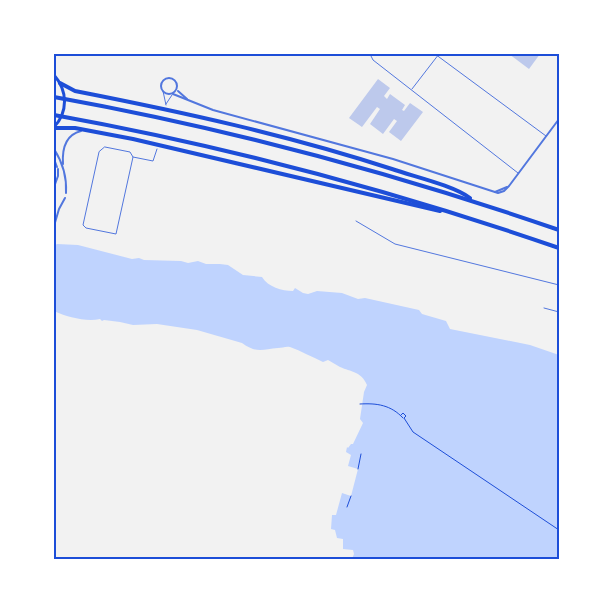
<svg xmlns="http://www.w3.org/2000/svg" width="613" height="613" font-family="'Crimson Pro',serif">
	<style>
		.water { fill: #bfd3fe }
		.building { fill: #bdc9ec }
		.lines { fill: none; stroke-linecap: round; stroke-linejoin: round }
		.path { stroke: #1d4ed8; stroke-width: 1 }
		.service { stroke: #5277de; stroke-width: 1 }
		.minor { stroke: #5277de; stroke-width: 2 }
		.secondary { stroke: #1d4ed8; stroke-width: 3 }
		.motorway { stroke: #1d4ed8; stroke-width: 4 }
		.neatline { fill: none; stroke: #1d4ed8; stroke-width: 2 }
	</style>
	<rect width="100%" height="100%" fill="#f2f2f2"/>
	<path class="water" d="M57,244L78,245L132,259L139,258L144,260L181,261L188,263L198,261L206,264H220L228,265L243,275L262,277C268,287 282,291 293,291L295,288L303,293L308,294L317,291L342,293L358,299L365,298L419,310L422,314L446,321L450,329L530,345L559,355V559H352L354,554L353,550L343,549V539L337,538L335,530L331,529L332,515H336L342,493L351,496L358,469L348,466L351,455L346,452L347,447L348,448L351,444H353L363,423L360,419L364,392L367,385C361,371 351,372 340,367C336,365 332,362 328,360L323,362C312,357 301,351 290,347C286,346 282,348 278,348C263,349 257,354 242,343L197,330L157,324L133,325L120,322L104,320L102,321L100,319C86,322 67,317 54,311V246Z"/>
	<g class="building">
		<polygon points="509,54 540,54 529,69"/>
		<polygon points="378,79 390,88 384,96 387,99 390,94 405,105 402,110 404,111 410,103 423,112 401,141 389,132 397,121 394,119 383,134 370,124 380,109 377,107 362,127 349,118"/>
	</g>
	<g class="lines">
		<g class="path">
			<path d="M360,404C377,403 391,405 403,418"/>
			<polyline points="401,415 403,413 406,416 404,418 413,432 559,530"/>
			<polyline points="358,469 361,454"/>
			<polyline points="347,507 351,496"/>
		</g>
		<g class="service">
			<polyline points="370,54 373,60 518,173"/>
			<polyline points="435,54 546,136"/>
			<polyline points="412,89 439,54"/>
			<polyline points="163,91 166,105"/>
			<polyline points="166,104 172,95"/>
			<polygon points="105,147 130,152 133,157 116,234 86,228 83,225 99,152"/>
			<polyline points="133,157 153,161 157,149"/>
			<polyline points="356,221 395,244 559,285"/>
			<polyline points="544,308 559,312"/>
		</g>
		<g class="minor">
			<circle cx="169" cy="86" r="8"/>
			<polyline points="178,91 187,99"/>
			<polyline points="173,94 213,110 393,159 498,193 504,191 509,186 559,119"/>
			<path d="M54,149C63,163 67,176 66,193"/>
			<polyline points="54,159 57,167"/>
			<path d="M63,164C62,149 65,135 81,131"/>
			<polyline points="54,187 58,176 58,169"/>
			<polyline points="495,192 507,187"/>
			<polyline points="54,226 59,209 65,198"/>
		</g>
		<path class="secondary" d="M54,75C68,91 68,112 54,127"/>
		<g class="motorway">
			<path d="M60,83L75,91C182,112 288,135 392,169C415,177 452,185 470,198"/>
			<path d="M54,97C226,128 394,173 559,230"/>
			<path d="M54,115C226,146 394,191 559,248"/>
			<polyline points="54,128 75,128 133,139 440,211"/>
		</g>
	</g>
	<rect width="613" height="613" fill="none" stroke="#ffffff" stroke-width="110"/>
	<rect x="55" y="55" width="503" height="503" class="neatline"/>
</svg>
